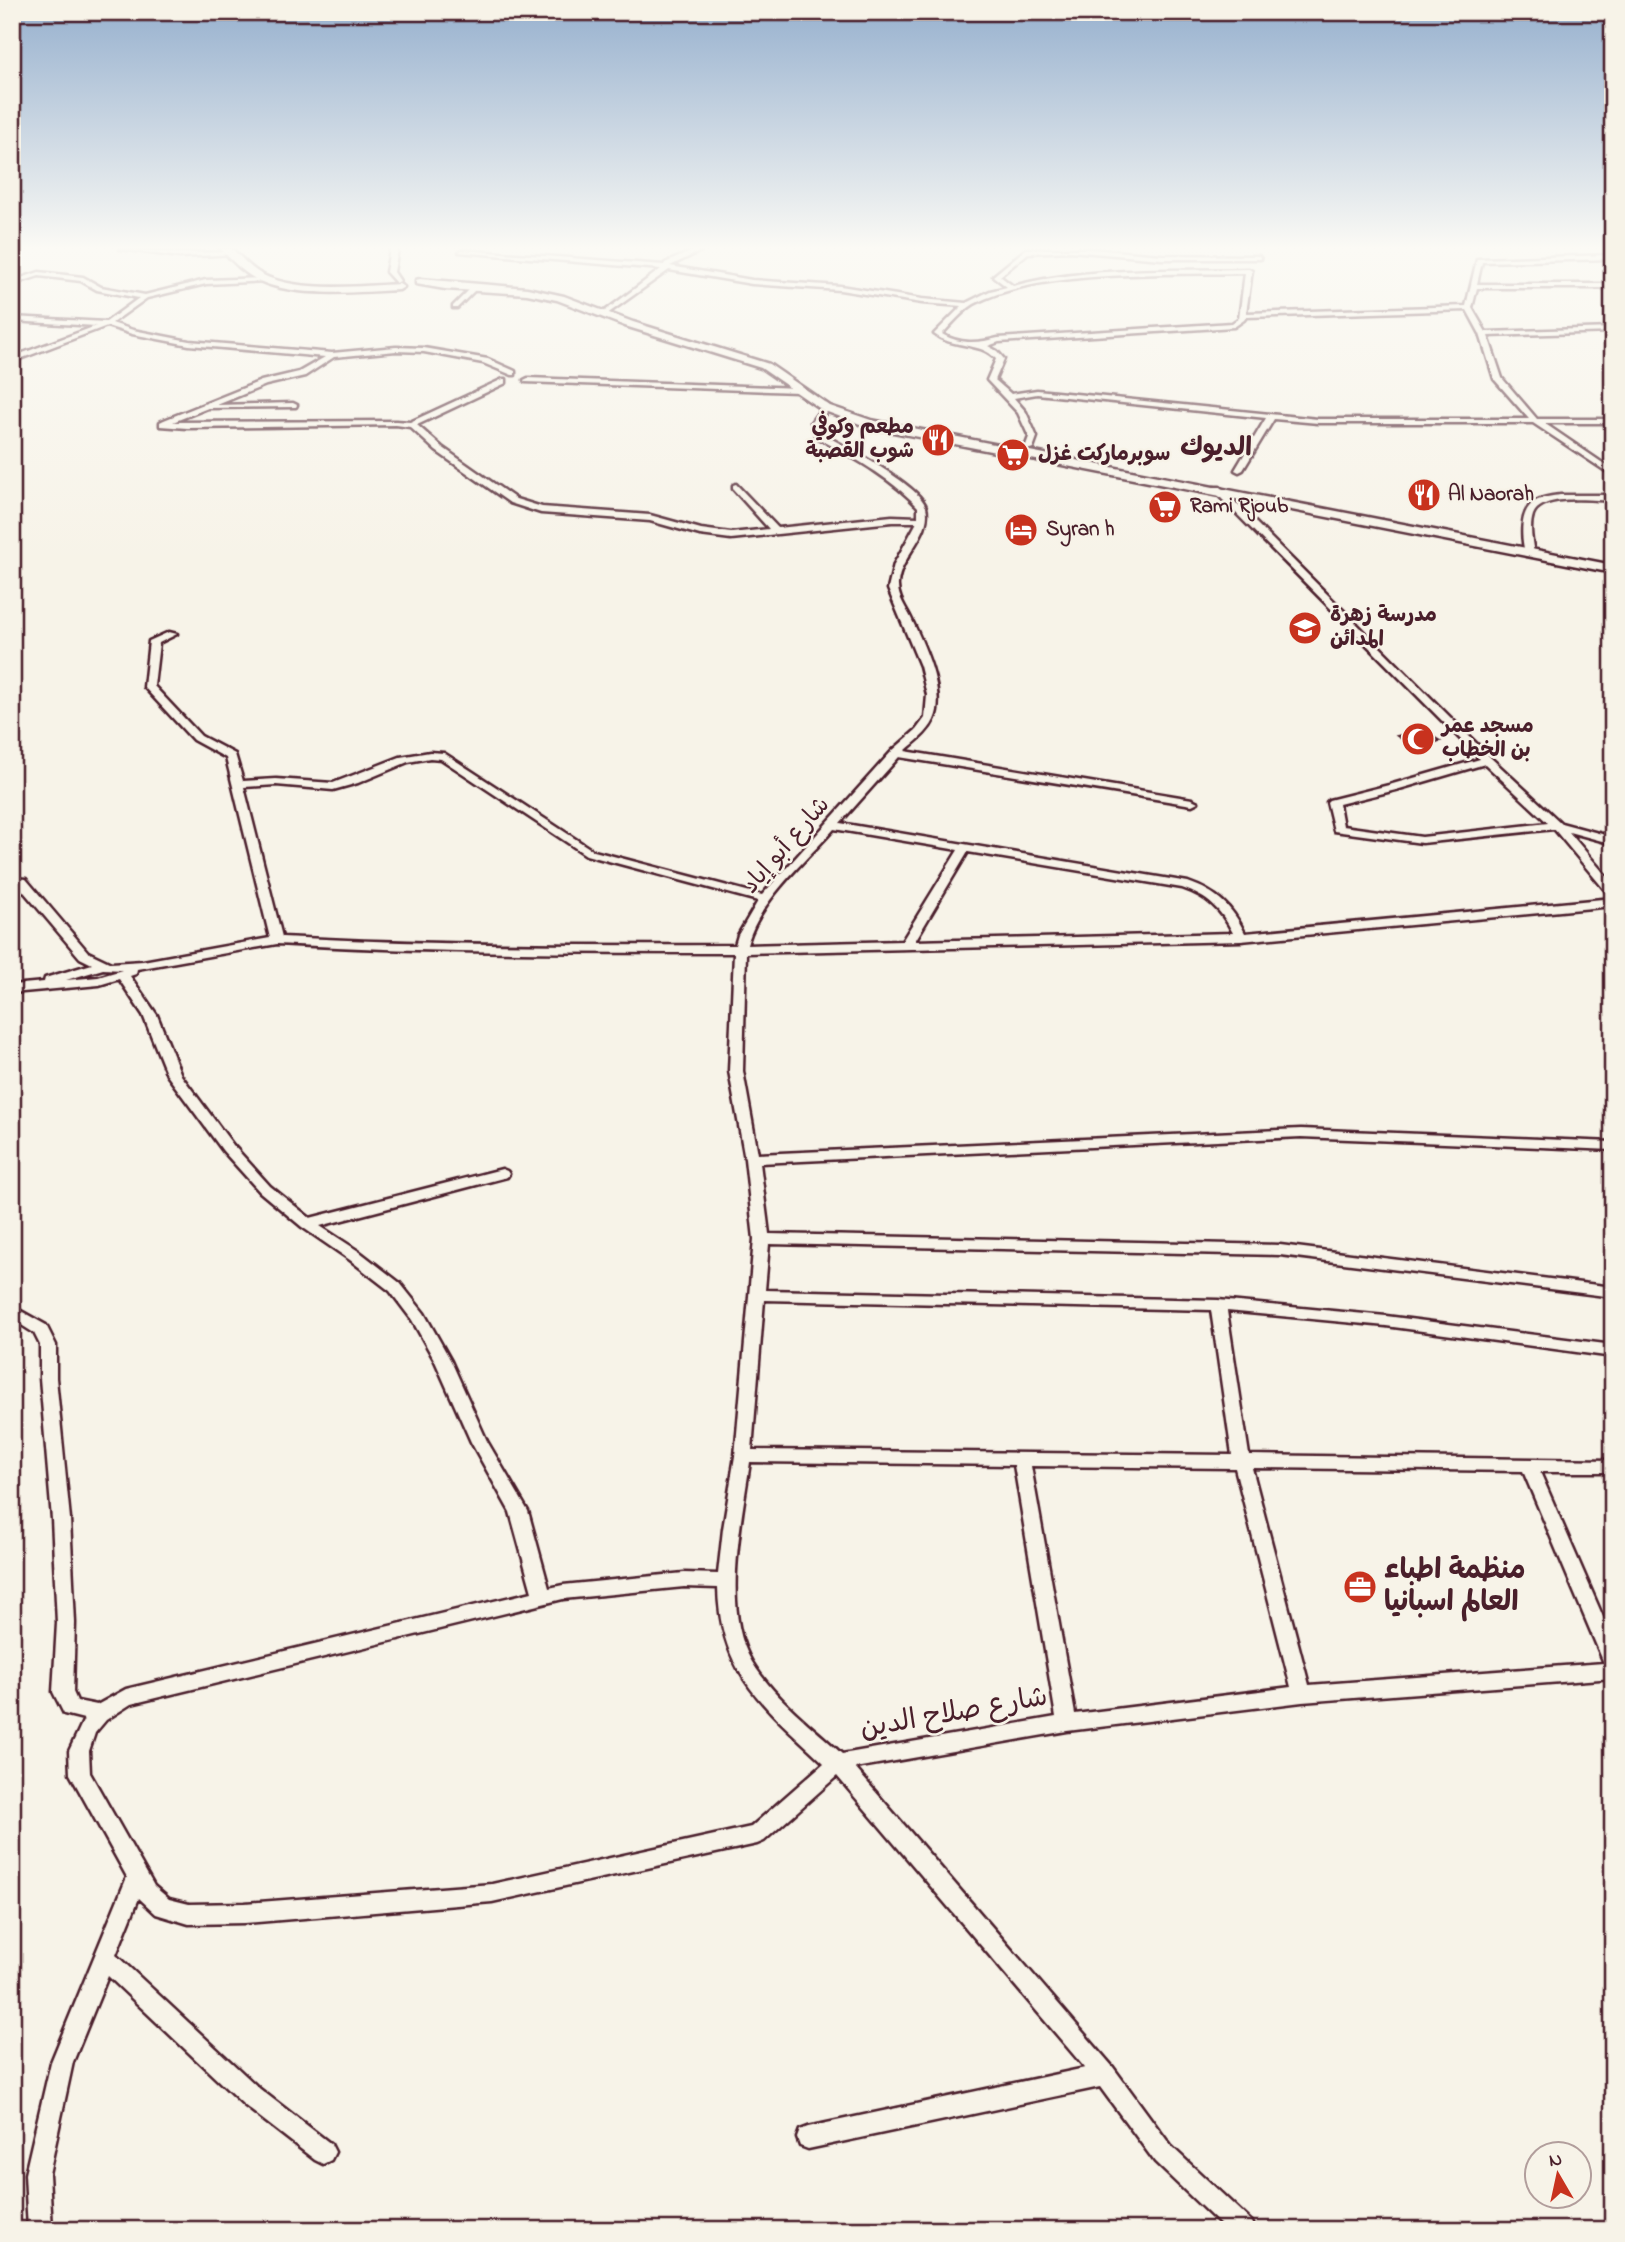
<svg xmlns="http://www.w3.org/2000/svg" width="1625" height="2242" font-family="'Indie Flower','Playpen Sans Arabic',sans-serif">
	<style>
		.building { fill: #ccbfb9; stroke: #4a1f2b; stroke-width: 2 }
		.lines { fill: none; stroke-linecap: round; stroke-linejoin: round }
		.minor-casing { stroke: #4a1f2b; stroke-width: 5 }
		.tertiary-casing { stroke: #4a1f2b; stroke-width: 5 }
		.secondary-casing { stroke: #4a1f2b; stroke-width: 5 }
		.minor { fill: #f7f3e8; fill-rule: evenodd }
		.tertiary { fill: #f7f3e8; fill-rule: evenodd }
		.secondary { fill: #f7f3e8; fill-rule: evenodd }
		.labels { text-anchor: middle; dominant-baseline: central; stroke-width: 5; stroke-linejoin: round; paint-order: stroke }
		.far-poi-label { font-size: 21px; font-weight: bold; fill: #4a1f2b; stroke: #f7f3e8; text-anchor: start }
		.street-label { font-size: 24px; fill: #4a1f2b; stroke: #f7f3e8 }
		.far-district-label { font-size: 26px; font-weight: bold; fill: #4a1f2b; stroke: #f7f3e8 }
		.near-poi-label { font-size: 28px; font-weight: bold; fill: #4a1f2b; stroke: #f7f3e8; text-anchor: start }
		.near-street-label { font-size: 28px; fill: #4a1f2b; stroke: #f7f3e8 }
	</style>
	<rect width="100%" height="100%" fill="#f7f3e8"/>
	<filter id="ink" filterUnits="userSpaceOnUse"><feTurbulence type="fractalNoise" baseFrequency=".0143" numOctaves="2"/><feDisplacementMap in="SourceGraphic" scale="14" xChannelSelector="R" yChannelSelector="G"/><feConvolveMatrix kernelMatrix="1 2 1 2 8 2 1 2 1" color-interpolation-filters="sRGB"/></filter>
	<g filter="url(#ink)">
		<polygon class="building" points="1422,730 1440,741 1415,748 1397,736"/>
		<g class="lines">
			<defs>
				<g id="minor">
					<polygon points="120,249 180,253 232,252 235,254 180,257"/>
					<path d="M697,249H705L670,266L752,280L840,286L922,299L966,303L990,291L1007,287L993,276L1026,249H1090L1162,255L1259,256L1261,259H1162L1070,251L1028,253L1000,276L1013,286C1089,266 1172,271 1249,269L1252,271L1246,313L1466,306L1477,259L1613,255V259L1482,262L1477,284H1613V288H1477L1472,308L1486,332L1613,328V332L1488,336L1502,378L1537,419H1613V423H1544L1613,470V476L1533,423H1318L1274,419L1243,470L1239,472L1235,470L1266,418L1037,394L1014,398L1026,412L1037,437L1033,448L1016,454H1013V450L1026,445L1029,437L1018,413L987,380L996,359C980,341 953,349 934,334L962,306L922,303L840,290L752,284L669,270L603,317L601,314L661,269L459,252L462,250L664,265L665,263ZM1245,273L1239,318L1232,323L998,338C979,343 960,345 942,334C952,324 962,311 974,304C1039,269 1170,275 1245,273ZM1467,310L1480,334L1494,379L1529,419H1318L1037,390L1011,394L995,380L1004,359L997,351L988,346L999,342L1234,327L1244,320L1246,317Z"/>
					<path d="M39,272L83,277L101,287L145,295L206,280L265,278L267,281L206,284L147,298L112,323L133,330L189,341L332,353L396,347L424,348L488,359L515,371V375H512L483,363L424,352L396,351L334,357L305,376L266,385L217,405L293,403L297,405L296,407L208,408L173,422L396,421L410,422L503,379H506V383L417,425L442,447L516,499L542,507L650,515L701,529L731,533L769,529L733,489V485L736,484L778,528L892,516L918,517V507C889,476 852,457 816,437L811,422L823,406H829L830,408L819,422L823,434C844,446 920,485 926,507C933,533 900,556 898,584C897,596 906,608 911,618C923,643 947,693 934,720C928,733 915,742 905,751L1192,799L1198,802L1192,805L899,757L840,823L1188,882C1217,892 1232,906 1245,933L1613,898V906L1241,941L746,953L743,1071L758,1154L1301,1129L1613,1142V1150L1301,1137L760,1163L769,1234L1280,1245L1613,1287V1297L1280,1255L769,1244L765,1290L1218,1300L1386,1316L1613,1345V1357L1386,1326L1227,1311L1249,1455L1613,1460V1472H1540L1613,1640V1678L1302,1702L1067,1731L855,1768L1113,2067L1171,2146L1252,2222L1256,2230H1226L1155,2162L1100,2087L808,2149L800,2146L797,2138L800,2130L808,2127L1085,2068L837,1776L764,1841L757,1844L492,1902L245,1923L189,1924L156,1914L139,1898L116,1955L260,2089L331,2144L335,2152L331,2160L323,2164L315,2160L244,2105L108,1976L73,2062L49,2174L52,2230H28L25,2174L51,2062L127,1877L70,1774L69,1751L84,1719L64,1714L53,1692L57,1623L52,1519L40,1378V1345L34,1333L12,1319V1306L46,1325L56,1345V1378L70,1519L75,1623L73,1692L77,1701L97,1705L126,1689L532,1592L510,1512L471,1442L435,1361L412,1320L390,1291L350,1260L302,1227L260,1192L223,1151L167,1075L143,1015L119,979L99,985L12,993V985L44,982L45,978L92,964L80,958L19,886H12V878L26,879L88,952L111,963L143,961L270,938L226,758L193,740L144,687L149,641L169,632L177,634L159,643L154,686L201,736L235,754L243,781L276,779L333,783L400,757L430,752L444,753L594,851L762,895L892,751L916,730L925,718L927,695L920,666L888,589L894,564L917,522H892L731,539L700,535L650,521L541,513L510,503L436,451L410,427L396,425L187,428L160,426V422L164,420L261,381L299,372L325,357L189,345L132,334L107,326L12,362V357L96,326L12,321V317L106,322L139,298L97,290L81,281L39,276L12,285V281ZM430,758L441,759L586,855L758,901L738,935L735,945C584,946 433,945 282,937L244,787L276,785L333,790L358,783L408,762ZM834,829L958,850L902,941L747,945C760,899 804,863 834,829ZM968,852L1182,888C1208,897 1221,909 1233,933L915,941ZM277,944C429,953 581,953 734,953L729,1071L745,1159L754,1239L735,1456L723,1529L718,1574L684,1573L563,1585L549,1588L528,1511L487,1441L451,1361L424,1313L400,1283L360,1252L320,1226L507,1177L509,1174L507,1171L502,1169L310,1218L270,1186L233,1145L181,1075L157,1015L130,976L136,974L137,969ZM103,969L122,970L98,977L66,980ZM764,1300L1211,1310L1232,1455L752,1450ZM750,1462L1014,1465L1056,1717L842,1754C811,1725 774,1698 752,1662C721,1611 742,1519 750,1462ZM1031,1466L1235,1468L1291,1687L1075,1714ZM1252,1468L1523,1471L1604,1663L1309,1685ZM684,1587L718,1588C720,1675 766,1708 824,1763L751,1827L492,1884L245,1903L189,1904L169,1899L154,1886L90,1773L89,1751L95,1733L106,1720L131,1704L563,1599Z"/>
					<polygon points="472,287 477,288 457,308 453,308 453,306"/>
					<polygon points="528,378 798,388 802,390 798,392 525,382 524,380"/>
					<path d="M1214,487H1220L1491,758L1561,823L1613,837V844L1569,832L1613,884V896L1609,895L1554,829L1422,843L1334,831L1327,802L1329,800L1389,785L1480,759L1214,491ZM1485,764L1548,823L1422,837L1343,826L1339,804L1396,790Z"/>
					<path d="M1560,495H1613V501C1594,500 1541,493 1533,515C1529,527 1532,541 1534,554L1526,556C1521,540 1518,508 1538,500C1544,497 1553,496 1560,495Z"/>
				</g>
				<polygon id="tertiary" points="390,249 398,249 394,272 400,281 396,283 386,272"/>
				<g id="secondary">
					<path d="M221,249H232C241,257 250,268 261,274C296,293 360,286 399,284L404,287L399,290C358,292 290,299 254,278C242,271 230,259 221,249Z"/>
					<polygon points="420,279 527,288 564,296 633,322 769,364 830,406 871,420 1613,565 1613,573 868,427 822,410 761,368 625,326 557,300 527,294 445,289 416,284 416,280"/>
				</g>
			</defs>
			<use href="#minor" class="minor-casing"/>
			<use href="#tertiary" class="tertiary-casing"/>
			<use href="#secondary" class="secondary-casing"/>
			<use href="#minor" class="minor"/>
			<use href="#tertiary" class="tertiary"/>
			<use href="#secondary" class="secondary"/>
		</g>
	</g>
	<linearGradient id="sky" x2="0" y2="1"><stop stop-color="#96b0ce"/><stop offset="0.44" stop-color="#fbfaf5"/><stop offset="1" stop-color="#fbfaf5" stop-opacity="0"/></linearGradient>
	<rect width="1625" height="563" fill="url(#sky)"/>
	<defs>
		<symbol id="restaurant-disc" viewBox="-11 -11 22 22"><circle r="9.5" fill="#c8321e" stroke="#f7f3e8"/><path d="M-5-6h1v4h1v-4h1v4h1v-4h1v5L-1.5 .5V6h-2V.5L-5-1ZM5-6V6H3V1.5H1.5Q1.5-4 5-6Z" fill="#fff"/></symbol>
		<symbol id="supermarket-disc" viewBox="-11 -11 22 22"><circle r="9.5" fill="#c8321e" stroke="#f7f3e8"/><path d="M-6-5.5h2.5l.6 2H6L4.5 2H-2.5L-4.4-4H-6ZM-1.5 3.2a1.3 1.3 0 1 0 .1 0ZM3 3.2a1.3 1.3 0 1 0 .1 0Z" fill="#fff"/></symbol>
		<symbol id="hotel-disc" viewBox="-11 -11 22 22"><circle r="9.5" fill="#c8321e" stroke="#f7f3e8"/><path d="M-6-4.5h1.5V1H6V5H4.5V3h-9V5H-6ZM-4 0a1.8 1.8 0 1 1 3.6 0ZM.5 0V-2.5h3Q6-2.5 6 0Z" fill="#fff"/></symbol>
		<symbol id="school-disc" viewBox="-11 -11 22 22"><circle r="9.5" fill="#c8321e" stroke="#f7f3e8"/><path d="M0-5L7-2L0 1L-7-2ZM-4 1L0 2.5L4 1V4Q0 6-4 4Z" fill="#fff"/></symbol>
		<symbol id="mosque-disc" viewBox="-11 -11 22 22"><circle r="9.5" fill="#c8321e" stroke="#f7f3e8"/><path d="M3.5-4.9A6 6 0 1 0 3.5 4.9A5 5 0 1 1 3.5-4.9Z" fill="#fff"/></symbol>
		<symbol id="office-disc" viewBox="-11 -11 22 22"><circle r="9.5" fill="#c8321e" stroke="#f7f3e8"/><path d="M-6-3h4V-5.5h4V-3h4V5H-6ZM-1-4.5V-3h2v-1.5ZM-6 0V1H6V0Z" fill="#fff"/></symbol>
	</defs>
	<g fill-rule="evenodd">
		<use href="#restaurant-disc" x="919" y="421" width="38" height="38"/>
		<use href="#supermarket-disc" x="994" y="436" width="38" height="38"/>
		<use href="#restaurant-disc" x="1405" y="476" width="38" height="38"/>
		<use href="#supermarket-disc" x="1146" y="488" width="38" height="38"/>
		<use href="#hotel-disc" x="1002" y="511" width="38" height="38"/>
		<use href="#school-disc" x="1286" y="609" width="38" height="38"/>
		<use href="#mosque-disc" x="1399" y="720" width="38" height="38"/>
		<use href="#office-disc" x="1341" y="1568" width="38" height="38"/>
	</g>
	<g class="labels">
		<g class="far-poi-label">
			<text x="914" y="428" text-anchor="end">مطعم وكوفي<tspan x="914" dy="24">شوب القصبة</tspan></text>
			<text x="1038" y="455">سوبرماركت غزل</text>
			<text x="1448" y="495">Al Naorah</text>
			<text x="1190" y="507">Rami Rjoub</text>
			<text x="1046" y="530">Syran h</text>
			<text x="1330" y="616">مدرسة زهرة<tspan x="1330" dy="24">المدائن</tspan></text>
			<text x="1442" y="727">مسجد عمر<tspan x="1442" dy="24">بن الخطاب</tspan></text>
		</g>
		<g class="street-label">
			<text transform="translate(787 846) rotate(-49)">شارع أبو إياد</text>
		</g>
		<g class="far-district-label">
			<text x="1216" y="449">الديوك</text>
		</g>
		<g class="near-poi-label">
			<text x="1384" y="1571">منظمة اطباء<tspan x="1384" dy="32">العالم اسبانيا</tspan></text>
		</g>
		<g class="near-street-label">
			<text transform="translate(954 1714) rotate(-10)">شارع صلاح الدين</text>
		</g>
	</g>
	<rect width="1625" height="2242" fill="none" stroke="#f7f3e8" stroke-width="42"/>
	<rect x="21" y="21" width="1583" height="2200" fill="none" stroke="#4a1f2b" stroke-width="2.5" filter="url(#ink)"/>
	<g transform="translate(1558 2175) rotate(351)"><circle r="33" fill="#f7f3e8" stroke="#b29e9c" stroke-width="2"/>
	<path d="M0-5L12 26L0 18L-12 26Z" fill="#c8321e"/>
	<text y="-10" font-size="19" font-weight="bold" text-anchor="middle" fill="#4a1f2b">N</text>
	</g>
</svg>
